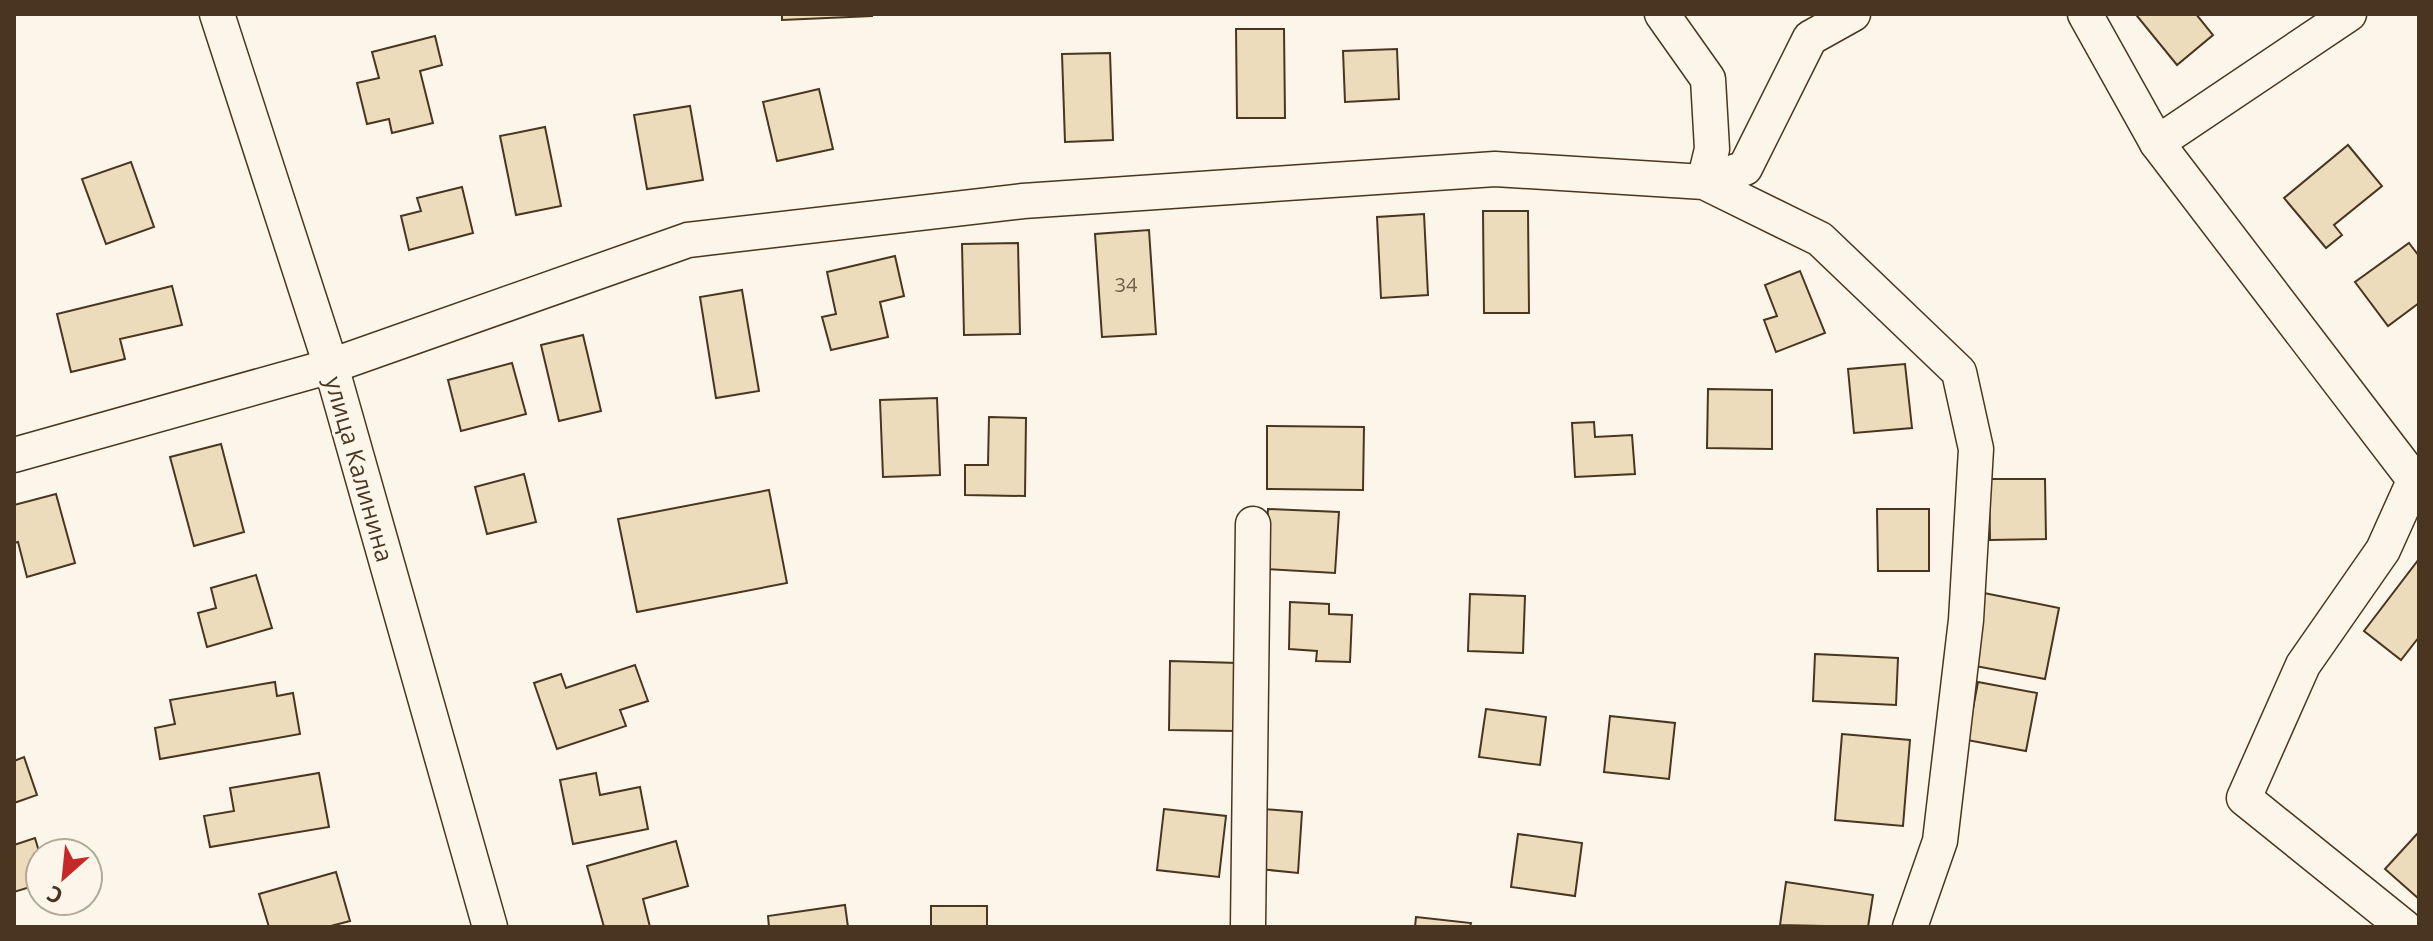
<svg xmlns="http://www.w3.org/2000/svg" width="2433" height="941" font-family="'Open Sans',sans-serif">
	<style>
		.building { fill: #ecdcbc; stroke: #4a3520; stroke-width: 2 }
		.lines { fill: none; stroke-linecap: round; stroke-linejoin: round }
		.street-casing { stroke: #4a3520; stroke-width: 37 }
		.street { stroke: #fbf6e9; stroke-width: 34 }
		.labels { text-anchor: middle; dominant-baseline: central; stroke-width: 6; stroke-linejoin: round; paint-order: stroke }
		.number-label { font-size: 20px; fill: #725f47 }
		.street-label { font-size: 24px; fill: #4a3520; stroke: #fbf6e9 }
	</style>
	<rect width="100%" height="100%" fill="#fbf6e9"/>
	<g class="building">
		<polygon points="782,14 872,14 872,16 782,20"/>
		<polygon points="2140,14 2196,14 2213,35 2177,65 2137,16"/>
		<polygon points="1236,29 1284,29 1285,118 1237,118"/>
		<polygon points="435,36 442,65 420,71 433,123 392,133 389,119 367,124 357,83 379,78 372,52"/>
		<polygon points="1397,49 1399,99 1345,102 1343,51"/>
		<polygon points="1110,53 1113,140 1065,142 1062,54"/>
		<polygon points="819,89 833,149 777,161 763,102"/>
		<polygon points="690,106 703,180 647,189 634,115"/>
		<polygon points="545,127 561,206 516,215 500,136"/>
		<polygon points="2348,145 2382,186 2334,225 2342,235 2326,248 2284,198"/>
		<polygon points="131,162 154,227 106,244 82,179"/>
		<polygon points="462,187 473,233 409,250 401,216 421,211 417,198"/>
		<polygon points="1483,211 1528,211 1529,313 1484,313"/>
		<polygon points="1424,214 1428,295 1381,298 1377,217"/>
		<polygon points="1149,230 1156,334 1102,337 1095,234"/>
		<polygon points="1018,243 1020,334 964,335 962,244"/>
		<polygon points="2409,243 2419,256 2419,303 2388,326 2355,282"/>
		<polygon points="895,256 904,296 880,302 888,337 831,350 822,317 836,314 827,272"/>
		<polygon points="1800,271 1825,333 1776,352 1764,320 1777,316 1765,285"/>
		<polygon points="172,286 182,325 120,339 125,359 71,372 57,314"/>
		<polygon points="742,290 759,391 716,398 700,297"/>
		<polygon points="583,335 601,411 559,421 541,345"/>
		<polygon points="512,363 526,414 461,431 448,380"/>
		<polygon points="1905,364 1912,428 1854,433 1848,369"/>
		<polygon points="1708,389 1772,390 1772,449 1707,448"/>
		<polygon points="937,398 940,475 883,477 880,400"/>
		<polygon points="989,417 1026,418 1025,496 965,495 965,465 988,465"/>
		<polygon points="1594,422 1595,437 1632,435 1635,474 1575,477 1572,423"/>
		<polygon points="1267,426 1364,427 1363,490 1267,489"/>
		<polygon points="221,444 244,532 194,546 170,457"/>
		<polygon points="524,474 536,522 487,534 475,487"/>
		<polygon points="1989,479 2045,479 2046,539 1990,540"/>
		<polygon points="769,490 787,583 637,612 618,519"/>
		<polygon points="56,494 75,563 27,577 18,542 14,543 14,505"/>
		<polygon points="1268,509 1339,512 1335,573 1265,569"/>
		<polygon points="1877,509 1929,509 1929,571 1878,571"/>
		<polygon points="2419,559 2419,637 2401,660 2364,631"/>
		<polygon points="256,575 272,628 207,647 198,613 216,608 211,588"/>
		<polygon points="1984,593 2059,608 2045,679 1970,665"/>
		<polygon points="1470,594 1525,596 1523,653 1468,651"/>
		<polygon points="1290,602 1329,604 1329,614 1352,615 1350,662 1316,661 1317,651 1289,649"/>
		<polygon points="1815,654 1898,658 1896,705 1813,701"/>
		<polygon points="1170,661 1238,663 1237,731 1169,730"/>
		<polygon points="635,665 648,701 620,710 626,726 557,749 534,683 561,674 566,688"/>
		<polygon points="275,682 277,696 293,693 300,734 160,759 155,728 175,724 170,700"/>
		<polygon points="1978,682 2037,693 2026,751 1967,740"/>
		<polygon points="1486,709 1546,717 1540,765 1479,757"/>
		<polygon points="1610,716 1675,723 1669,779 1604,772"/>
		<polygon points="1842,734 1910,740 1903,826 1835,820"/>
		<polygon points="24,757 37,795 14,803 14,761"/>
		<polygon points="319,773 329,827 210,847 204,816 234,811 230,788"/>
		<polygon points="596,773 600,795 640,787 648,829 573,844 560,780"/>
		<polygon points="1164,809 1226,816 1219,877 1157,870"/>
		<polygon points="1264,809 1302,812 1298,873 1259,869"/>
		<polygon points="1518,834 1582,843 1575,896 1511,887"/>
		<polygon points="2417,834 2419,836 2419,899 2385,869"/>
		<polygon points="35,838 40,855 40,884 14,892 14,845"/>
		<polygon points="676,841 688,886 643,899 650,927 604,927 587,866"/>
		<polygon points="336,872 350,921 327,927 269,927 259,894"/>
		<polygon points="1786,882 1873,895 1868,927 1780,925"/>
		<polygon points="845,905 848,927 769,927 768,916"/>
		<rect x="931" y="906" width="56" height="21"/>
		<polygon points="1416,917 1471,923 1470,927 1415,927"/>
	</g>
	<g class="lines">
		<defs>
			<g id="street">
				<polyline points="217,14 331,366 490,927"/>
				<polyline points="1662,14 1708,79 1712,149 1704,182 1745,168 1810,38 1853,14"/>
				<polyline points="2085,14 2157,143 2419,486"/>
				<polyline points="2157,143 2349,14"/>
				<polyline points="14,455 331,366 688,240 1023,201 1495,169 1704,182 1820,239 1959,372 1976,449 1966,620 1940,841 1910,927"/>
				<polyline points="1248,927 1253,524"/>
				<polyline points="2404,927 2244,798 2303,665 2383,550 2414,481"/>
			</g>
		</defs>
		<use href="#street" class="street-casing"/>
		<use href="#street" class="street"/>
	</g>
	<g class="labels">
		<g class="number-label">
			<text x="1126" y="284">34</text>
		</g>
		<g class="street-label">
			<text transform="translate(360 469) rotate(74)">улица Калинина</text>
		</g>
	</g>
	<rect width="2433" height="941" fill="none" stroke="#4a3520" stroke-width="32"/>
	<g transform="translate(64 877) rotate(207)"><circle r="38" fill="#fbf6e9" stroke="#b4a999" stroke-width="2"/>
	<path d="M0-6L14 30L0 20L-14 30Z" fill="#c62828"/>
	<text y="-12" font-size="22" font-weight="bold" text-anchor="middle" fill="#4a3520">С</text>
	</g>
</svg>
